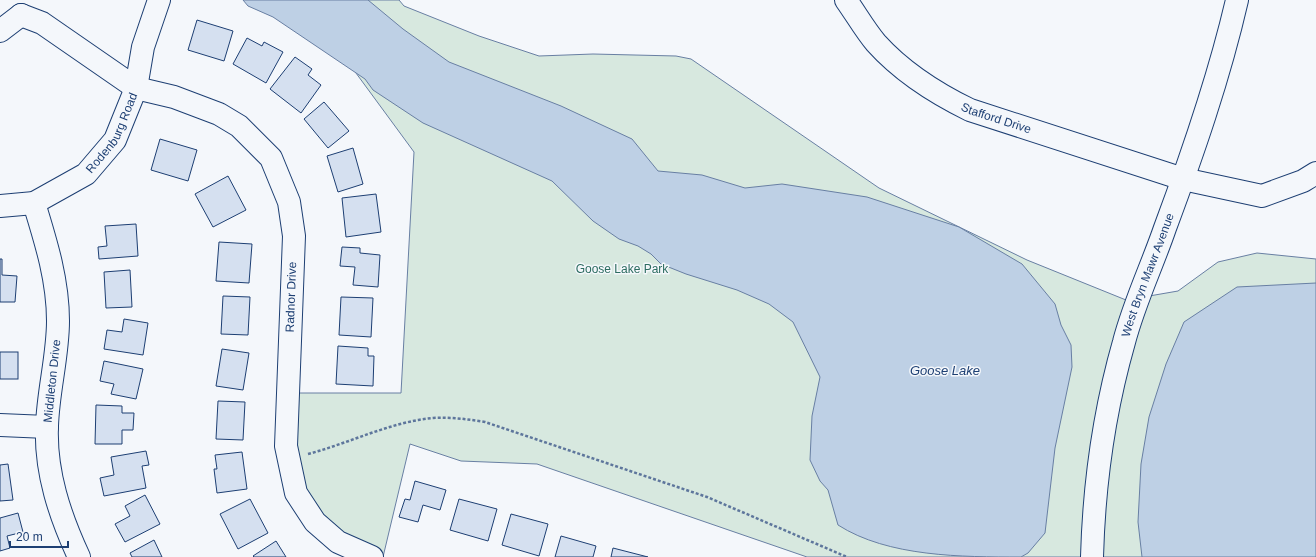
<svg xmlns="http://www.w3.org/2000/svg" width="1316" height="557" font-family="Helvetica,sans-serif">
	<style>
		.green { fill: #d7e8df; stroke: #687fa3 }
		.water { fill: #bed0e5; stroke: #687fa3 }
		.building { fill: #d5e0f0; stroke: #1d3f73 }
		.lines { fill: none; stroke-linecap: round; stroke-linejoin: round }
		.minor-casing { stroke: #1d3f73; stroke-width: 24 }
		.path { stroke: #5e769c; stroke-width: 2.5; stroke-dasharray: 3 2; stroke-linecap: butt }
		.minor { stroke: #f4f7fb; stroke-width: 22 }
		.labels { text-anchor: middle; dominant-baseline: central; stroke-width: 3; stroke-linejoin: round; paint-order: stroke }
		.street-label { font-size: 12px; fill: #1d3f73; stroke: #f4f7fb }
		.park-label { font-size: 12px; fill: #2c6c60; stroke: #f4f7fb }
		.water-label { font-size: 13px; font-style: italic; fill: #1d3f73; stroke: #f4f7fb }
	</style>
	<rect width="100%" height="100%" fill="#f4f7fb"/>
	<polygon class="green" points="250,0 399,0 404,6 479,36 539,56 593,54 676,56 691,59 879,188 1027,260 1126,300 1178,291 1218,262 1257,253 1316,259 1316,557 807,557 537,464 461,461 410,444 383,557 372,557 296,493 288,393 401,393 414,152 342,54"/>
	<g class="water">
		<path d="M243,0H368L403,29L449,62L561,106L632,139L658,171L702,175L745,188L782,184L867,197L959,227L1022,264L1055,304L1061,325L1071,345L1072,367L1055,448L1045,533L1028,553L1021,557C962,557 888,557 838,525L828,490L820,481L810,460L812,416L820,377L793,322L769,304L737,290L686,274L661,264L651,254L638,246L619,239L593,221L552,181L423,123L373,90L365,79L273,17L248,6Z"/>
		<polygon points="1316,283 1316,557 1142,557 1138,522 1141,464 1149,417 1166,364 1184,322 1237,287"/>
	</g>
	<g class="building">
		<polygon points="197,20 233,31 224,61 188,50"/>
		<polygon points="247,38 262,46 264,42 283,52 266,83 233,64"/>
		<polygon points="295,57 312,69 308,75 321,85 301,113 270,89"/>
		<polygon points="324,102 349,131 328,148 304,119"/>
		<polygon points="160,139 197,150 188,181 151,170"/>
		<polygon points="353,148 363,184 338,192 327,156"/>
		<polygon points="228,176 246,210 213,227 195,194"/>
		<polygon points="376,194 381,232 346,237 342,198"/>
		<polygon points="136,224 138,256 99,259 98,247 107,246 105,226"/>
		<polygon points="219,242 252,244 249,283 216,281"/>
		<polygon points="342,247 360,248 360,253 380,255 378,287 353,285 355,267 340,266"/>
		<polygon points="0,259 2,259 2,275 17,276 15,302 0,302"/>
		<polygon points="130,270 132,307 106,308 104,272"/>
		<polygon points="223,296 250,297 248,335 221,334"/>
		<polygon points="341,297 373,298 371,337 339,335"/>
		<polygon points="124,319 148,323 143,355 104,349 107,330 122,332"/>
		<polygon points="338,346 368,348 368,356 374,356 373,386 336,384"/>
		<polygon points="222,349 249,353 243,390 216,386"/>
		<rect x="0" y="352" width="18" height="27"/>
		<polygon points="104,361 143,369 136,399 111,394 114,384 100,381"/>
		<polygon points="218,401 245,402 243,440 216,439"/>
		<polygon points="96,405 122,406 122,413 134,413 133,430 122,430 122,444 95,444"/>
		<polygon points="146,451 149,465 142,466 146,488 104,496 100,478 114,475 111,457"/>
		<polygon points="242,452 247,489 217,493 214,469 217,469 215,455"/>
		<polygon points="8,464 13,500 0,501 0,465"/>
		<polygon points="415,481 446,490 440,510 423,505 418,522 399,517 405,499 410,500"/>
		<polygon points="145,495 160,524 125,542 115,524 130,516 125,506"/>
		<polygon points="250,499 268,533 238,549 220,514"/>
		<polygon points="459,499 497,509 488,541 450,530"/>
		<polygon points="18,513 23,532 7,536 10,548 0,551 0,518"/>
		<polygon points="511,514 548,524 539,556 502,545"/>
		<polygon points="561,536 596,546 593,557 555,557"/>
		<polygon points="154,540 162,557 132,557 130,553"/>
		<polygon points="276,541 286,557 254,557 253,556"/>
		<polygon points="613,548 648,557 611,557"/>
	</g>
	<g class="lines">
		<defs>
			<g id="minor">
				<path id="s1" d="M846,0C856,14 865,30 876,43C903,73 935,93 970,110L1183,179L1262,196L1303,181L1316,173"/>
				<polyline points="21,15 42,23 136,88 174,97 219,114 239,126 271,158 289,202 294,236 286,446 296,493 315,522 338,542 372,557"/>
				<polyline points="0,31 21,15"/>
				<path d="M34,203C46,242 58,280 58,321C58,356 48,391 47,426C45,472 60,516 79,557"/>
				<path id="s2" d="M0,206L34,203L86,174L115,140L136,88L143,47L159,0"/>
				<polyline points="0,425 47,427"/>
				<path id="s3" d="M1092,557C1094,484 1104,412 1124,342C1134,303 1152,266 1165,228C1193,153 1219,78 1237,0"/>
			</g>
		</defs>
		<use href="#minor" class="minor-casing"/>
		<path class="path" d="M308,454C350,443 390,422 433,418C451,417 467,419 485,422L707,497L847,557"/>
		<use href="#minor" class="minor"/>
	</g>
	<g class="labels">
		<g class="street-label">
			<text stroke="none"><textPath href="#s1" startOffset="196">Stafford Drive</textPath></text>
			<text stroke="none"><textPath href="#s2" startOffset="143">Rodenburg Road</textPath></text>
			<text stroke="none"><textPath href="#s3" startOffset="289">West Bryn Mawr Avenue</textPath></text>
			<text transform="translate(291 297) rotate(-88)">Radnor Drive</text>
			<text transform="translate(52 381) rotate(-84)">Middleton Drive</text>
		</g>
		<g class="park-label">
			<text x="622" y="269">Goose Lake Park</text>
		</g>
		<g class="water-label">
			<text x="945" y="370">Goose Lake</text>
		</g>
	</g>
	<path d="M10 541v6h58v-6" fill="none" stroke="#1d3f73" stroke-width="2"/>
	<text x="16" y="541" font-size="12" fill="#1d3f73" stroke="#f4f7fb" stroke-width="3" paint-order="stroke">20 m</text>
</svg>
